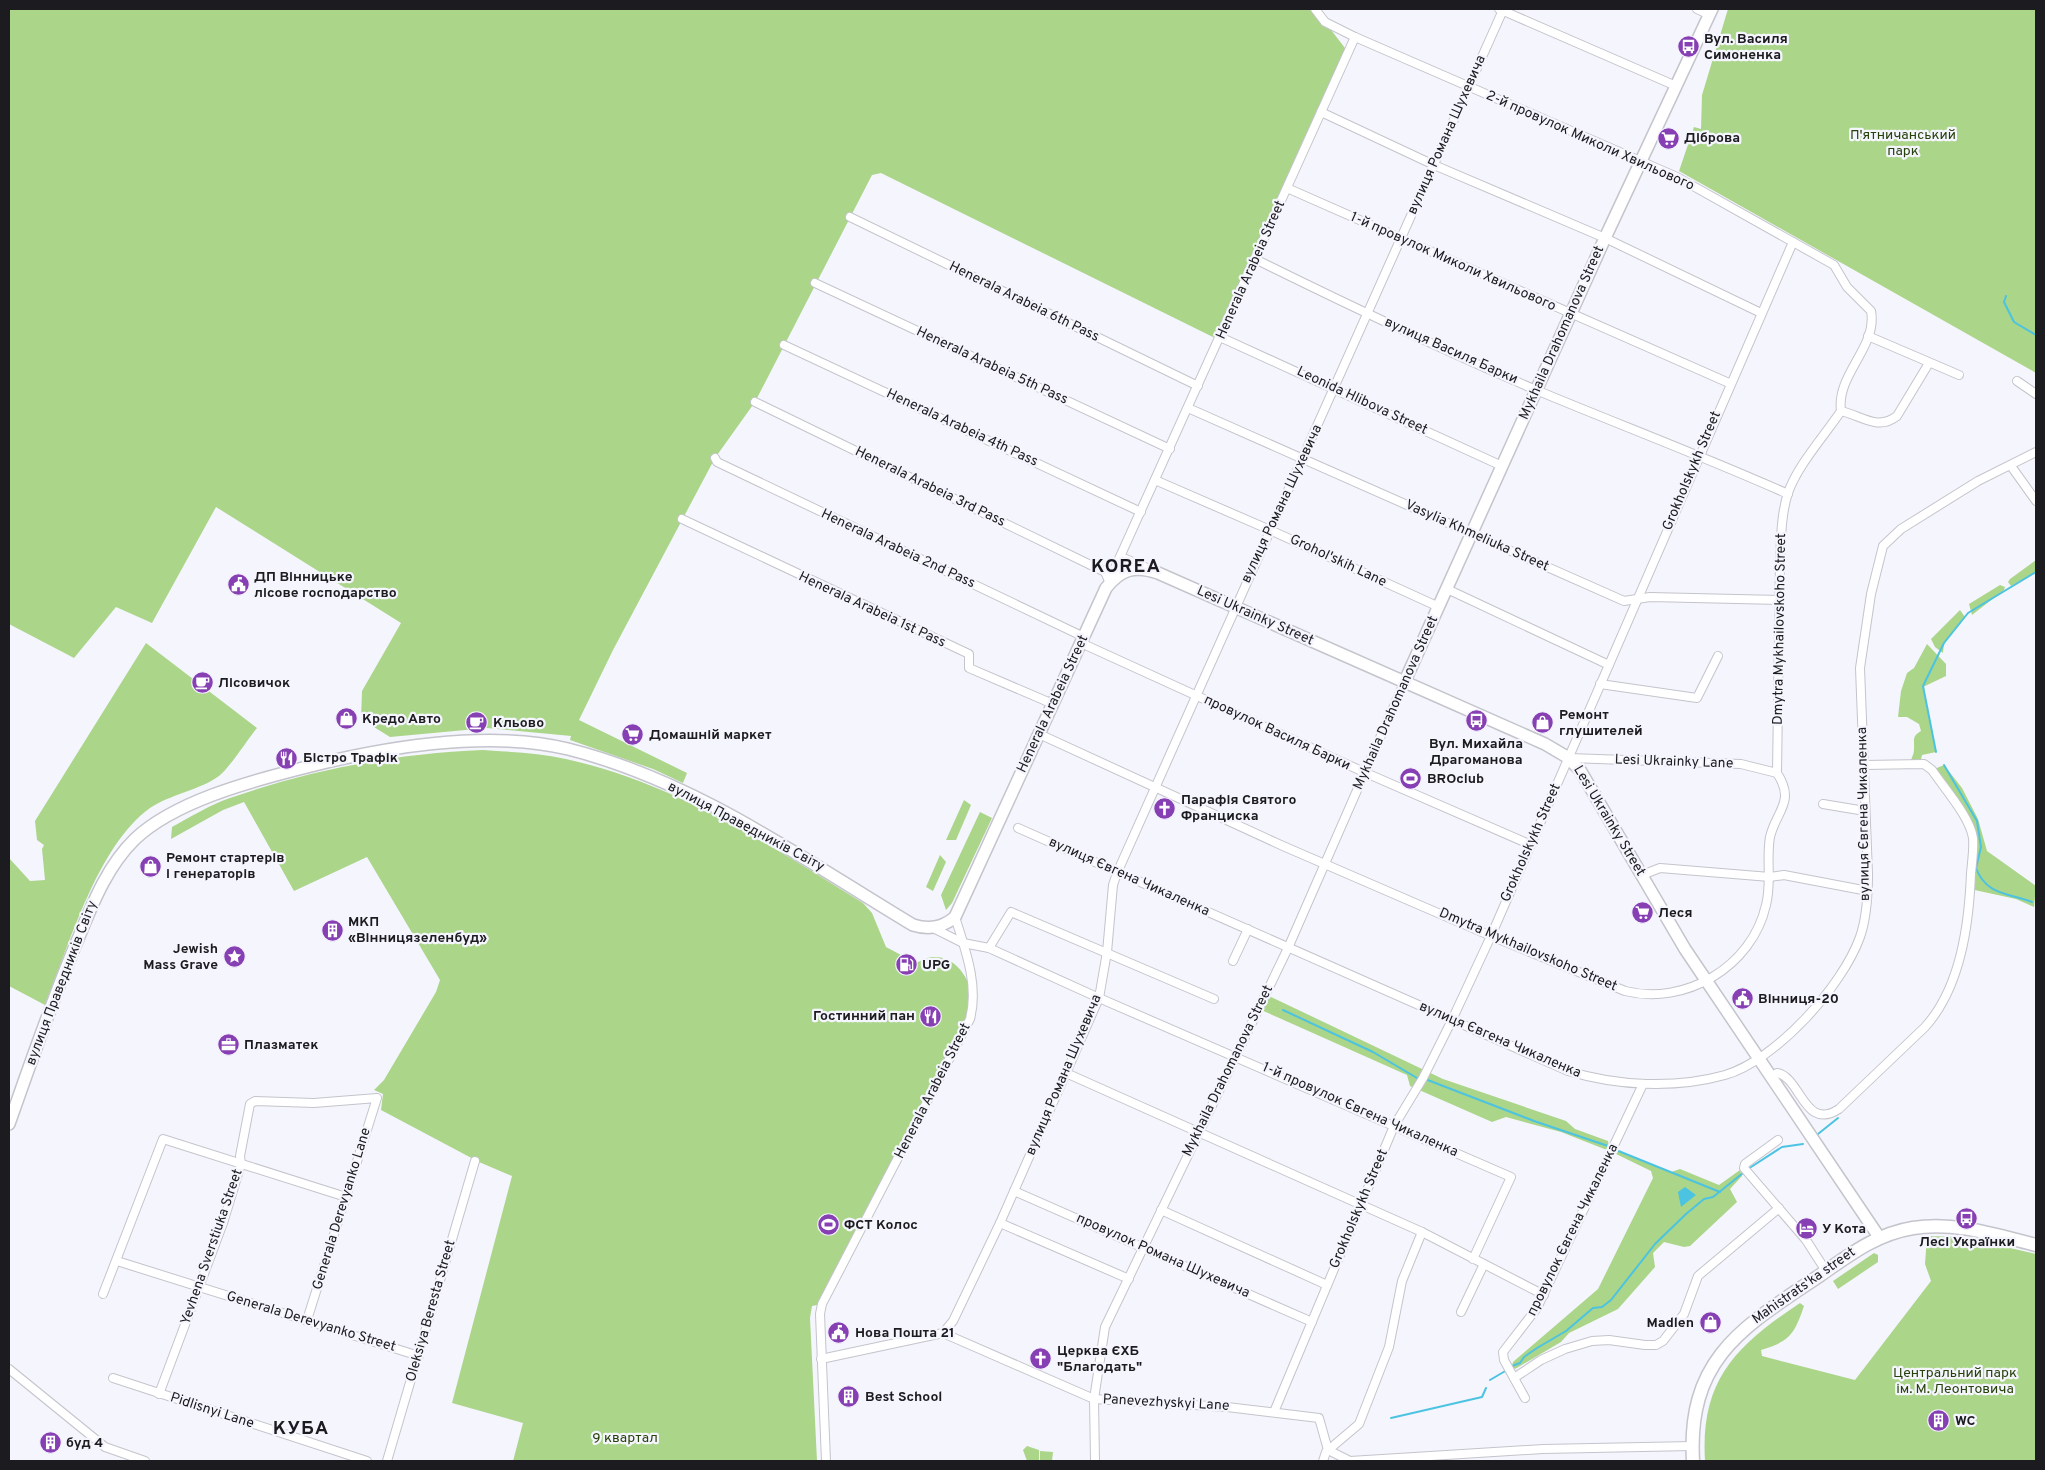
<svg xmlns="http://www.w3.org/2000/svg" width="2045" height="1470" font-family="Overpass,sans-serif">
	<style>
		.green { fill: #abd589 }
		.water { fill: #4bc3e1 }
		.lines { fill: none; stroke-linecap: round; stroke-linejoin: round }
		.stream { stroke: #4bc3e1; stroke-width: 2 }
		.street-casing { stroke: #c4c4cc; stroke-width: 10 }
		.secondary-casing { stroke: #c4c4cc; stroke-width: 14 }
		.primary-casing { stroke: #c4c4cc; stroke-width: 15 }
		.street { stroke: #fff; stroke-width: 8 }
		.secondary { stroke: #fff; stroke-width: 11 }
		.primary { stroke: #fff; stroke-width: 12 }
		.labels { text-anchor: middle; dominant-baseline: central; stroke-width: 4.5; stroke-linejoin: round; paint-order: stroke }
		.poi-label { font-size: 14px; font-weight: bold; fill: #1c1b1f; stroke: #f5f5fe; text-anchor: start }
		.street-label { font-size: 14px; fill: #1c1b1f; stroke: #f5f5fe }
		.park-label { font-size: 14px; fill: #27410a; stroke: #f5f5fe }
		.district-label { font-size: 19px; font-weight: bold; letter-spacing: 1px; fill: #1c1b1f; stroke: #f5f5fe }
	</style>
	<rect width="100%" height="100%" fill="#f5f5fe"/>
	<g class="green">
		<polygon points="9,9 1315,9 1348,52 1219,340 881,173 872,175 755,402 715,458 613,650 579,720 687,773 683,783 653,769 570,740 571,736 487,728 390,737 361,719 362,691 401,623 216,507 152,623 116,607 74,658 9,624"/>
		<polygon points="1728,9 2036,9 2036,373 1679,171 1694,127 1701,129 1702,95"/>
		<polygon points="2036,560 2036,572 2011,586 2008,582 2010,579"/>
		<polygon points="2000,585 2005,587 2004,590 1972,615 1969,604"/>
		<polygon points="1960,610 1965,617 1944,643 1943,653 1935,647 1931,639"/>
		<path d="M146,643L257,728C247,740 231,766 219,776C202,789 169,795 150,808C97,846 69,946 45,1005L9,986V858L30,881L45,880L42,849L44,845L37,840L35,821Z"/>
		<path d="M1927,644L1946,664V676L1923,687L1936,752L1922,755L1920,763H1910C1911,759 1914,754 1914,750C1915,740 1911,737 1921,731L1919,724L1907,717H1898L1901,691L1907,673L1914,668Z"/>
		<path d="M483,750C511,752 539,753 566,759C675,783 770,845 863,903L872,913L886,947L901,955L898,968L911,971L914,963C920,962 927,957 933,957C957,955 973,983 973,1004L822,1304L812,1306L810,1318L817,1461H513L523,1423L452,1403L512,1176L479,1162L381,1110L383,1094L374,1090L384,1080L436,992L440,980L367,857L294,891L244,802L223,810L171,839L172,827C190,817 210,805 230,798C310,770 398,753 483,750Z"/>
		<polygon points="1944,765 1962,788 1978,819 1987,851 2036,886 2034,907 2016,899 1970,889 1973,838 1968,823 1932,770"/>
		<polygon points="964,800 971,805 956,840 946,840"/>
		<polygon points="980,812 992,818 952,903 946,910 941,895"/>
		<polygon points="940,855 946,862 933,891 926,887"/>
		<polygon points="1265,994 1443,1079 1566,1121 1575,1129 1608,1141 1609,1147 1671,1172 1680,1169 1719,1185 1740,1170 1742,1176 1730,1189 1737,1202 1690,1246 1684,1247 1664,1242 1653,1253 1655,1267 1618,1309 1569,1333 1561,1342 1515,1369 1512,1366 1513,1362 1598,1289 1653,1178 1651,1171 1612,1152 1561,1132 1506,1117 1492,1122 1410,1086 1407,1075 1259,1009"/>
		<path d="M1927,1236L1962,1237L2036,1254V1461H1705C1700,1379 1737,1345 1800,1303L1804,1306C1794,1335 1790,1341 1761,1350L1762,1356L1855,1380L1931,1281L1925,1264Z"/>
		<polygon points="1874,1253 1878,1255 1878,1262 1838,1289 1833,1281"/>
		<polygon points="1027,1446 1039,1450 1039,1461 1027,1461 1023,1450"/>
		<polygon points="1040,1451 1053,1452 1052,1461 1040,1461"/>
	</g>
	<polygon class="water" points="1685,1187 1696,1195 1681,1207 1678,1192"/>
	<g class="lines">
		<g class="stream">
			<polyline points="2006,296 2004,302 2014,322 2036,335"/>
			<polyline points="1936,752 1923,686 1944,643 1968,613 2036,572"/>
			<path d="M1944,765L1977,821L1981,847L1976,868C1986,895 2008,893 2032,902"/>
			<polyline points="1283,1010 1373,1052 1417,1078"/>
			<polyline points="1425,1079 1534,1121 1608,1146"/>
			<polyline points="1818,1134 1838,1118"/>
			<polyline points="1616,1150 1720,1192"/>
			<polyline points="1748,1169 1782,1147 1803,1144"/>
			<polyline points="1512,1366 1520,1363 1524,1357 1537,1348 1566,1331 1593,1308 1602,1307 1611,1300 1655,1244 1686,1214 1704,1199 1713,1197 1743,1173"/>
			<polyline points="1490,1380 1507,1370"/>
			<polyline points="1391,1418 1482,1397 1486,1388"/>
		</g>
		<defs>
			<g id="street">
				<polyline points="1499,9 1676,86"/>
				<polyline points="1697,9 1710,15"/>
				<polyline points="1321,112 1434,165 1605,238 1761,313"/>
				<polyline points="1287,188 1729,383"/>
				<polyline points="850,217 1198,386"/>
				<path d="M1255,259C1348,305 1441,349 1536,390C1620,425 1705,457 1788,494"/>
				<polyline points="815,283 1170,449"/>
				<polyline points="1868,336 1959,375"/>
				<polyline points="1220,337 1502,466"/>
				<polyline points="784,345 1141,512"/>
				<polyline points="2017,381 2036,394"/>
				<polyline points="755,402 1105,572 1109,581"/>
				<polyline points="1188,408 1624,601 1650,597 1780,600"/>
				<path d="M1841,411C1862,416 1878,431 1897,416L1929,363"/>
				<polyline points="715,458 717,462 1084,637"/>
				<polyline points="2011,466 2036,501"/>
				<polyline points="1155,480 1270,530 1439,607"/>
				<polyline points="682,519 969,654 969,668 1053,704"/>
				<polyline points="1121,557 1145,567"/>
				<polyline points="1109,581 1355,37"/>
				<polyline points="1447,589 1609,665"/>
				<polyline points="1081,643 1366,773 1529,844"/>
				<polyline points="1600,684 1697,698 1718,656"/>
				<path d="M1039,734L1283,846L1491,936L1625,991C1685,1006 1752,967 1766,905C1772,883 1766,859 1770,837C1776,811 1796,802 1777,773L1780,562C1781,540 1781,514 1788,493C1797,466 1825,435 1841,411C1836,374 1878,347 1871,311L1847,287L1834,265L1677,177L1355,37L1325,22L1315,9"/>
				<polyline points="1569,758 1741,764 1777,773"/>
				<polyline points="1823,804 1865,811"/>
				<path d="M1018,828L1568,1071C1617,1086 1675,1089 1725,1075C1776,1060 1842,987 1860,937C1867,917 1868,895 1868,874L1860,668L1871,594L1883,546L1901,529L1978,481L2036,452"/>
				<polyline points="1642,875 1660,868 1770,877 1784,875 1868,891"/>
				<polyline points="933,928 963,943 989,948 1099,998 1511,1177 1473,1259"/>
				<polyline points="989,948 1011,912 1214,999"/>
				<polyline points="1233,961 1248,929"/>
				<polyline points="1066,1073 1422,1232 1544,1295"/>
				<path d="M1771,1077L1777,1073C1801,1077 1804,1132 1839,1109L1925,1027C1961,987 1969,924 1971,873C1972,862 1974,849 1973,838C1970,817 1944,788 1932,770L1924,764L1864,765"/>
				<polyline points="1778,1140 1745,1164 1744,1168 1806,1240 1826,1271"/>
				<polyline points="1014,1191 1312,1322"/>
				<polyline points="1161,1210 1327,1285"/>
				<polyline points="1000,1223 1129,1279"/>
				<polyline points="117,1261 419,1356"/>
				<polyline points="103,1294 163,1139 346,1197"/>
				<polyline points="1461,1312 1484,1264"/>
				<polyline points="943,1333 953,1321 1000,1223 1099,998 1107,952 1113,885 1117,873 1503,10"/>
				<polyline points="821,1359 943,1333 1094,1399 1227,1407 1319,1418 1328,1450 1350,1461 1543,1449 1692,1446"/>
				<polyline points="9,1369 105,1447 145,1461"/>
				<polyline points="113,1378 367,1461"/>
				<polyline points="1514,1378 1541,1360 1565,1349 1592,1341 1609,1340 1645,1345 1656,1345 1663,1341 1684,1314 1698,1276 1779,1208"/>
				<polyline points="159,1394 223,1223 241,1164 240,1156 250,1104 255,1101 314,1103 377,1098 307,1320"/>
				<polyline points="1525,1398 1504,1360 1503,1352 1537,1308 1643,1084"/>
				<polyline points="1274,1412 1394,1126 1423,1078 1452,1020 1491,936 1793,242"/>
				<polyline points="387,1461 475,1161"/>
				<path d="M826,1461L820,1314L822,1304L970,1019C979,985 965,949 955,917"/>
				<polyline points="1095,1461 1094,1399 1105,1327 1288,948 1404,683"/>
				<polyline points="1323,1461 1326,1452 1359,1424 1389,1347 1402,1281 1422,1232"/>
			</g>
			<g id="secondary">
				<polyline points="1404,683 1605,238 1712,9"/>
				<path d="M9,1124C31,1062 52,1000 78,939C92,905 107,866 135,839C174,802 248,782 299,769C378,748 487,729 568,749C695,781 803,859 913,925C929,930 942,928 955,917L1106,588C1121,569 1135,565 1158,573L1545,744L1567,757L1580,770L1685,949L1879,1237"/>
			</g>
			<path id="primary" d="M1693,1461C1687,1358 1743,1327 1819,1276C1849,1255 1876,1234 1913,1228C1954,1221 1996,1235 2036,1245"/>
		</defs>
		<use href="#street" class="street-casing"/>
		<use href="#secondary" class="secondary-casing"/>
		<use href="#primary" class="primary-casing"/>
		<use href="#street" class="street"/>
		<use href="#secondary" class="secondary"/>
		<use href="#primary" class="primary"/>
	</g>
	<defs>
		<symbol id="bus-disc" viewBox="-11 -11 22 22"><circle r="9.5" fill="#8740b3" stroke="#f5f5fe"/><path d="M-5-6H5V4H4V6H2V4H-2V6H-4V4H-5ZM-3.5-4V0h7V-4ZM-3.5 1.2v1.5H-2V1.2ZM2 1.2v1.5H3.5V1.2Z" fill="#fff"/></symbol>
		<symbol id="supermarket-disc" viewBox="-11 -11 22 22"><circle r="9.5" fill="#8740b3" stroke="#f5f5fe"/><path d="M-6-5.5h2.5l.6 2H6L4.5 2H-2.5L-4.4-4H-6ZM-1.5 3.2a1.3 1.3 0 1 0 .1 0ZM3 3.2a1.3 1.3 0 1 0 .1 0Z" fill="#fff"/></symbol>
		<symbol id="civic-disc" viewBox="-11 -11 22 22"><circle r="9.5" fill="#8740b3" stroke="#f5f5fe"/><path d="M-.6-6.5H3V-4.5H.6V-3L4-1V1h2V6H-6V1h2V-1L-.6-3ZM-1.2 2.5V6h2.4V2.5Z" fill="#fff"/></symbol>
		<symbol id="cafe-disc" viewBox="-11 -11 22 22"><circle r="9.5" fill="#8740b3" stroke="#f5f5fe"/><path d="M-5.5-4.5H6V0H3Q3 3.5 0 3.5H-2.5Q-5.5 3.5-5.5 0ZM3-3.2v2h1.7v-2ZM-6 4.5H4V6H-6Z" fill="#fff"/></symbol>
		<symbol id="shop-disc" viewBox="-11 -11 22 22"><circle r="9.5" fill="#8740b3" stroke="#f5f5fe"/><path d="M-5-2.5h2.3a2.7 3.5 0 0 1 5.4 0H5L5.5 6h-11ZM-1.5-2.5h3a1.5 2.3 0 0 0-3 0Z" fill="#fff"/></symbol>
		<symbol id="restaurant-disc" viewBox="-11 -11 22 22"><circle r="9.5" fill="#8740b3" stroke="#f5f5fe"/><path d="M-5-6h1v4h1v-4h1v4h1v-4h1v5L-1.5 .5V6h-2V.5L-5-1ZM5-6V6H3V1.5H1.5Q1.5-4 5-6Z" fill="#fff"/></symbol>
		<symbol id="stadium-disc" viewBox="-11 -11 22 22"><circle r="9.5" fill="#8740b3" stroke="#f5f5fe"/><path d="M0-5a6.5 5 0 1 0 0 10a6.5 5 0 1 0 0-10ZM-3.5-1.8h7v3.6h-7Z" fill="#fff"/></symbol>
		<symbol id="church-disc" viewBox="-11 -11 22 22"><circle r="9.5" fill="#8740b3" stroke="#f5f5fe"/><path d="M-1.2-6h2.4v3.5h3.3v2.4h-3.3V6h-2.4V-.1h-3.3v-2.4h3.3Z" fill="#fff"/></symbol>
		<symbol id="building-disc" viewBox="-11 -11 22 22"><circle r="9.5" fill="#8740b3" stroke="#f5f5fe"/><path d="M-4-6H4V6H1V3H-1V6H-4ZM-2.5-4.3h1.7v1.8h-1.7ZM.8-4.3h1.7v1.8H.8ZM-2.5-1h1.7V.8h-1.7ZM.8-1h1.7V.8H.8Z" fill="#fff"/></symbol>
		<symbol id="sight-disc" viewBox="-11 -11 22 22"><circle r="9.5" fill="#8740b3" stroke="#f5f5fe"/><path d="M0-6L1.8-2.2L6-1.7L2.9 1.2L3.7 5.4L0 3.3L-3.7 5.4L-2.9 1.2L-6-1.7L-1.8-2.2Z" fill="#fff"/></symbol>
		<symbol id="fuel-disc" viewBox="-11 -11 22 22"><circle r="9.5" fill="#8740b3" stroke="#f5f5fe"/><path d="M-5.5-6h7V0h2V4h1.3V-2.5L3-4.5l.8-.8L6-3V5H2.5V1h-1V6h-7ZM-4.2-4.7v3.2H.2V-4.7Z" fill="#fff"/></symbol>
		<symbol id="office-disc" viewBox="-11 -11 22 22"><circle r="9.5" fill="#8740b3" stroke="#f5f5fe"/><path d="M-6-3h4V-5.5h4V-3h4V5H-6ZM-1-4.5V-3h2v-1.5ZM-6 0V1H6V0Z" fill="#fff"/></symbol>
		<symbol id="hotel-disc" viewBox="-11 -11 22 22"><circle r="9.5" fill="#8740b3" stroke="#f5f5fe"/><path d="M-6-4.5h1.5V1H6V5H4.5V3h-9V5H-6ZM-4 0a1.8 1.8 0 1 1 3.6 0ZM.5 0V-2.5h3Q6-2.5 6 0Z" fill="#fff"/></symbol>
	</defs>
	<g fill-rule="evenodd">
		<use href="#bus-disc" x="1676" y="34" width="25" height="25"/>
		<use href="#supermarket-disc" x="1656" y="126" width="25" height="25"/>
		<use href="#civic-disc" x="226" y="572" width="25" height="25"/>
		<use href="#cafe-disc" x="190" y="670" width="25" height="25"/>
		<use href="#shop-disc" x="334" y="706" width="25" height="25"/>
		<use href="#bus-disc" x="1464" y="708" width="25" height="25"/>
		<use href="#cafe-disc" x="464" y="710" width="25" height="25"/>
		<use href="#shop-disc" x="1530" y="710" width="25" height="25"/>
		<use href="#supermarket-disc" x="620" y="722" width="25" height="25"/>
		<use href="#restaurant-disc" x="274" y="746" width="25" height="25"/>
		<use href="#stadium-disc" x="1398" y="766" width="25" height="25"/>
		<use href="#church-disc" x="1152" y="796" width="25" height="25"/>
		<use href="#shop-disc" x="138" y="854" width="25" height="25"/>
		<use href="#supermarket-disc" x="1630" y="900" width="25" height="25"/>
		<use href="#building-disc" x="320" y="918" width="25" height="25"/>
		<use href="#sight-disc" x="222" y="944" width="25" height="25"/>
		<use href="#fuel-disc" x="894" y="952" width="25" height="25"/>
		<use href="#civic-disc" x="1730" y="986" width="25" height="25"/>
		<use href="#restaurant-disc" x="918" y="1004" width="25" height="25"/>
		<use href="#office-disc" x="216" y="1032" width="25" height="25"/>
		<use href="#bus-disc" x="1954" y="1206" width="25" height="25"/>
		<use href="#stadium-disc" x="816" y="1212" width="25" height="25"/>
		<use href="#hotel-disc" x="1794" y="1216" width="25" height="25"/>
		<use href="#shop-disc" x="1698" y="1310" width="25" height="25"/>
		<use href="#civic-disc" x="826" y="1320" width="25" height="25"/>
		<use href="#church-disc" x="1028" y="1346" width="25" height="25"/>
		<use href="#building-disc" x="836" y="1384" width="25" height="25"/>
		<use href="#building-disc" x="1926" y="1408" width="25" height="25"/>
		<use href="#building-disc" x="38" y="1430" width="25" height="25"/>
	</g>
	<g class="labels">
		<g class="poi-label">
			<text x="1704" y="39">Вул. Василя<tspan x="1704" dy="16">Симоненка</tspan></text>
			<text x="1684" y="138">Діброва</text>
			<text x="254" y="577">ДП Вінницьке<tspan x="254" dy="16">лісове господарство</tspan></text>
			<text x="218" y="683">Лісовичок</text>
			<text x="1559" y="715">Ремонт<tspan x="1559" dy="16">глушителей</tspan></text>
			<text x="362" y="719">Кредо Авто</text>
			<text x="493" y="723">Кльово</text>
			<text x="649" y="735">Домашній маркет</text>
			<text x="1476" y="744" text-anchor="middle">Вул. Михайла<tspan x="1476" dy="16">Драгоманова</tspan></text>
			<text x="303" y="758">Бістро Трафік</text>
			<text x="1427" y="779">BROclub</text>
			<text x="1181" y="800">Парафія Святого<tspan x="1181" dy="16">Франциска</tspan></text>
			<text x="166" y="858">Ремонт стартерів<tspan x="166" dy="16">і генераторів</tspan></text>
			<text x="1658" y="913">Леся</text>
			<text x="348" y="922">МКП<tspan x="348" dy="16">«Вінницязеленбуд»</tspan></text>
			<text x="218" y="949" text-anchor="end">Jewish<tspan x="218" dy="16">Mass Grave</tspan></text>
			<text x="922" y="965">UPG</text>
			<text x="1758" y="999">Вінниця-20</text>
			<text x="915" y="1016" text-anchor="end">Гостинний пан</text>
			<text x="244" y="1045">Плазматек</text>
			<text x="844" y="1225">ФСТ Колос</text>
			<text x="1822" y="1229">У Кота</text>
			<text x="1967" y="1242" text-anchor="middle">Лесі Українки</text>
			<text x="1694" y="1323" text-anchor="end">Madlen</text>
			<text x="855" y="1333">Нова Пошта 21</text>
			<text x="1057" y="1351">Церква ЄХБ<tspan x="1057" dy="16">"Благодать"</tspan></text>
			<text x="865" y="1397">Best School</text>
			<text x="1955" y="1421">WC</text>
			<text x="66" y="1443">буд 4</text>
		</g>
		<g class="street-label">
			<text transform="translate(1447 135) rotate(-66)">вулиця Романа Шухевича</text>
			<text transform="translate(1590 141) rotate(24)">2-й провулок Миколи Хвильового</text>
			<text transform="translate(1453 262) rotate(24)">1-й провулок Миколи Хвильового</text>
			<text transform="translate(1251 270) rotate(-66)">Henerala Arabeia Street</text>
			<text transform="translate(1024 302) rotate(26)">Henerala Arabeia 6th Pass</text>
			<text transform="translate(1562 333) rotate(-66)">Mykhaila Drahomanova Street</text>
			<text transform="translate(1451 351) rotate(24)">вулиця Василя Барки</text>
			<text transform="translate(992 366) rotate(25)">Henerala Arabeia 5th Pass</text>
			<text transform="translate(1362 401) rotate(25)">Leonida Hlibova Street</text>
			<text transform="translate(962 428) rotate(25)">Henerala Arabeia 4th Pass</text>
			<text transform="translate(1692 471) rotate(-67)">Grokholskykh Street</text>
			<text transform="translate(930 487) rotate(26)">Henerala Arabeia 3rd Pass</text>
			<text transform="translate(1282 504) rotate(-65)">вулиця Романа Шухевича</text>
			<text transform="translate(1477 536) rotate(24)">Vasylia Khmeliuka Street</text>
			<text transform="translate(898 549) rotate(25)">Henerala Arabeia 2nd Pass</text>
			<text transform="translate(1338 561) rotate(25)">Grohol'skih Lane</text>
			<text transform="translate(872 610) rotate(25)">Henerala Arabeia 1st Pass</text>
			<text transform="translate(1255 616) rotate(24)">Lesi Ukrainky Street</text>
			<text transform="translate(1780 629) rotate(-89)">Dmytra Mykhailovskoho Street</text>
			<text transform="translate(1396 703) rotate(-66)">Mykhaila Drahomanova Street</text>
			<text transform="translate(1053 704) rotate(-65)">Henerala Arabeia Street</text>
			<text transform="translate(1277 733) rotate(25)">провулок Василя Барки</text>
			<text transform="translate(1674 762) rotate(2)">Lesi Ukrainky Lane</text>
			<text transform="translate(1864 814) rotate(-91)">вулиця Євгена Чикаленка</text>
			<text transform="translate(1609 821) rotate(59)">Lesi Ukrainky Street</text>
			<text transform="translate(746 827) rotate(28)">вулиця Праведників Світу</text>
			<text transform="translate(1531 843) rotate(-66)">Grokholskykh Street</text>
			<text transform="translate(1129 877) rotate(24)">вулиця Євгена Чикаленка</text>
			<text transform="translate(1528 950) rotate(23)">Dmytra Mykhailovskoho Street</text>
			<text transform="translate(62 983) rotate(-69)">вулиця Праведників Світу</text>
			<text transform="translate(1500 1040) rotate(23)">вулиця Євгена Чикаленка</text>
			<text transform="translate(1228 1071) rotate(-64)">Mykhaila Drahomanova Street</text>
			<text transform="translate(1064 1075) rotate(-67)">вулиця Романа Шухевича</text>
			<text transform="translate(933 1091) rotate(-63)">Henerala Arabeia Street</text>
			<text transform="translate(1360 1110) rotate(24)">1-й провулок Євгена Чикаленка</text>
			<text transform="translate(342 1209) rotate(-73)">Generala Derevyanko Lane</text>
			<text transform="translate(1359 1209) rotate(-67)">Grokholskykh Street</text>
			<text transform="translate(1573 1230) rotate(-64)">провулок Євгена Чикаленка</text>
			<text transform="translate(212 1247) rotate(-71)">Yevhena Sverstiuka Street</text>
			<text transform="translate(1163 1256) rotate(24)">провулок Романа Шухевича</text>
			<text transform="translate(1804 1286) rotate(-35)">Mahistrats'ka street</text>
			<text transform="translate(431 1311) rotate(-74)">Oleksiya Beresta Street</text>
			<text transform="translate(311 1322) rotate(17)">Generala Derevyanko Street</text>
			<text transform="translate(1166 1403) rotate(3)">Panevezhyskyi Lane</text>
			<text transform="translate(212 1411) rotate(18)">Pidlisnyi Lane</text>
		</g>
		<g class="park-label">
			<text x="1903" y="135">П'ятничанський<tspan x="1903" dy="16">парк</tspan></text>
			<text x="1955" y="1373">Центральний парк<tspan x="1955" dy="16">ім. М. Леонтовича</tspan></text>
			<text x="625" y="1438">9 квартал</text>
		</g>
		<g class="district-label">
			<text x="1126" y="567">KOREA</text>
			<text x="301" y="1429">КУБА</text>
		</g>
	</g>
	<rect width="2045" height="1470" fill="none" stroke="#1c1b1f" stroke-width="20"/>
</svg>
